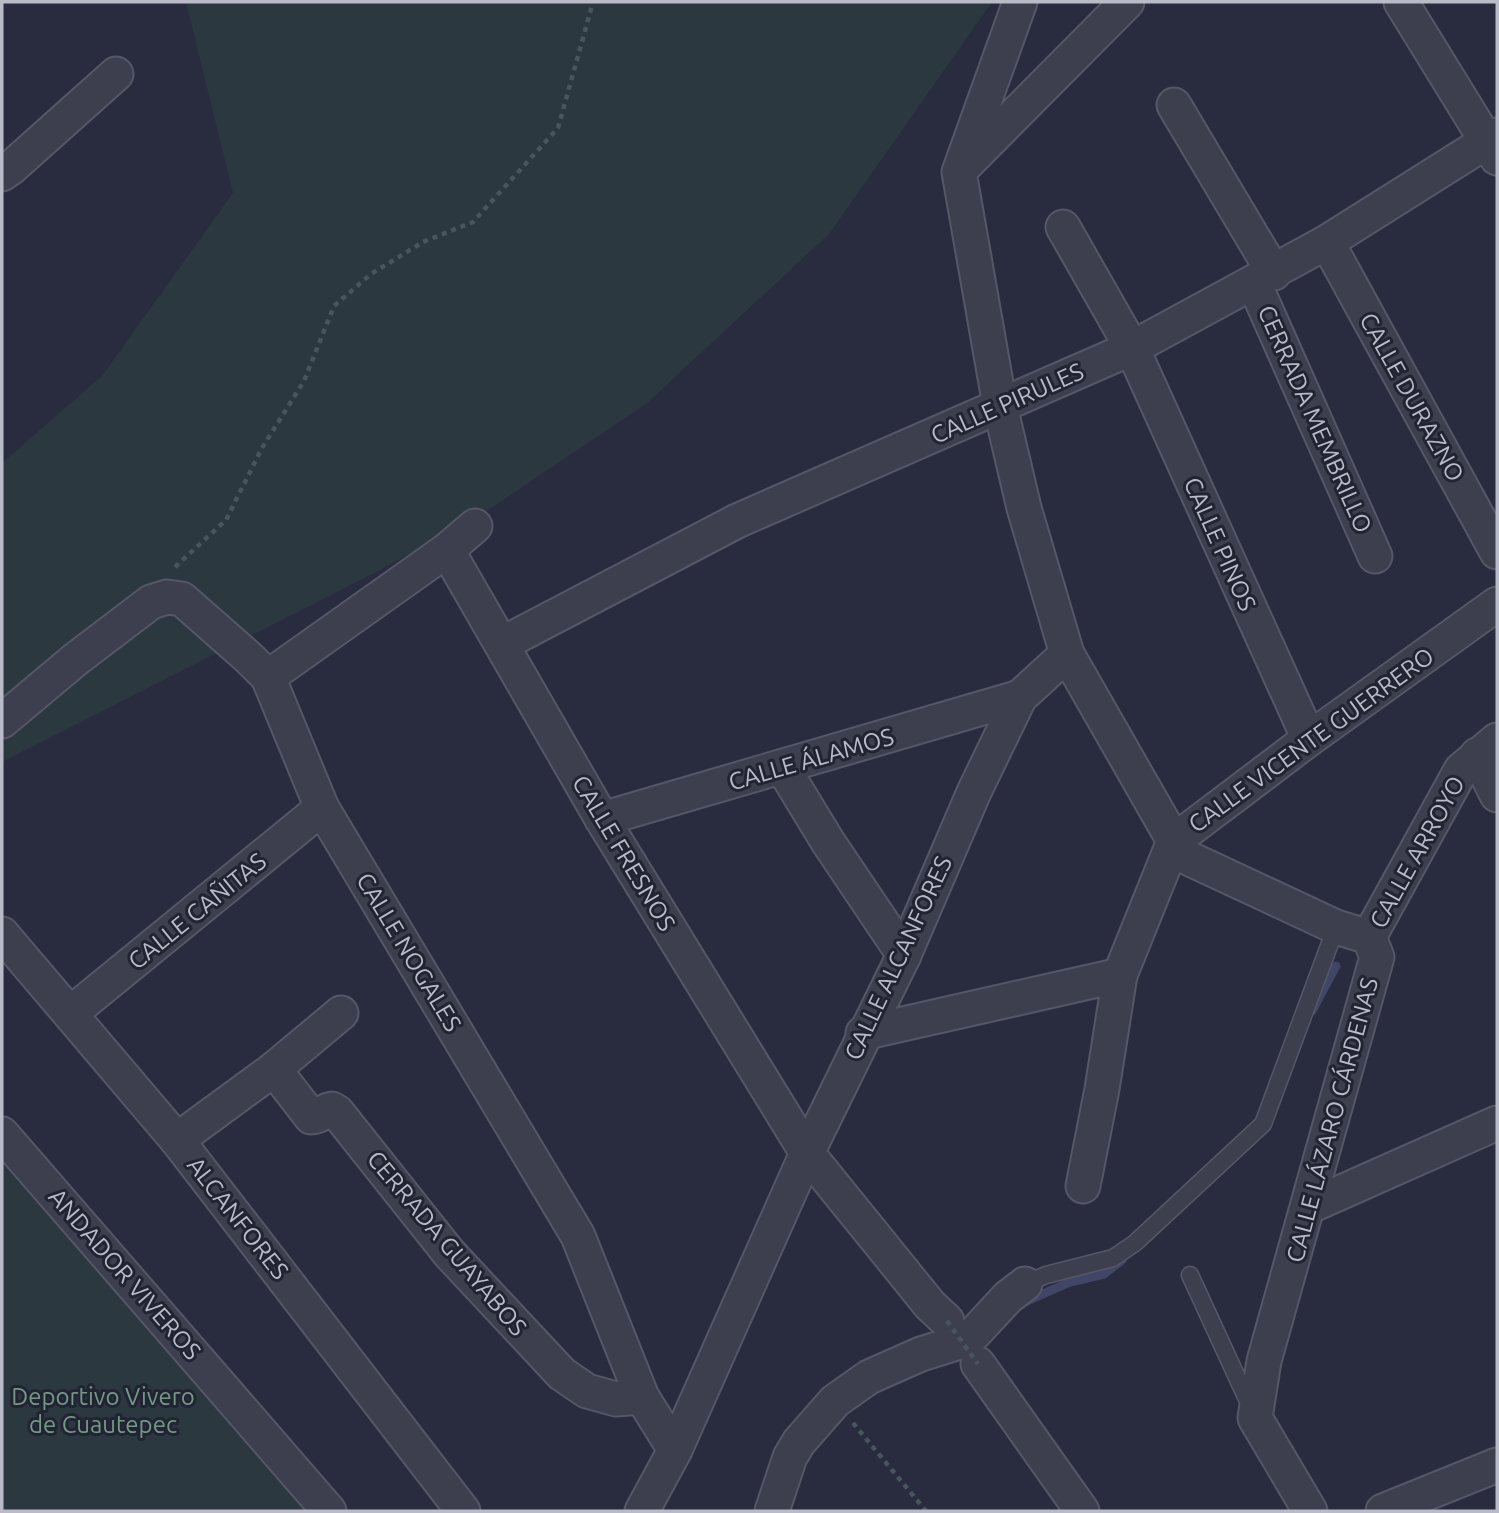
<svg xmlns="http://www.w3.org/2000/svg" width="1499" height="1513" font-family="Ubuntu,sans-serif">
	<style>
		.green { fill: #2b3840 }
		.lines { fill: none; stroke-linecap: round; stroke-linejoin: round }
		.stream { stroke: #414666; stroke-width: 9 }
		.lane-casing { stroke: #555766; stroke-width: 19 }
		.street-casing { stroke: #555766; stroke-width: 37 }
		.path { stroke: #49555d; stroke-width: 4.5; stroke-dasharray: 5 5; stroke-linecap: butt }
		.lane { stroke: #3d3f4f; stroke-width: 16 }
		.street { stroke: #3d3f4f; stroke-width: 33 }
		.path-bridge { stroke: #49555d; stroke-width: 4.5; stroke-dasharray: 5 5; stroke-linecap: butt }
		.labels { text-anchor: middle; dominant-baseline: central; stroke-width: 6; stroke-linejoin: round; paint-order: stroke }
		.street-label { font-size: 24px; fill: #b9bbc9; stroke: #222434 }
		.park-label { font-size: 24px; fill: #739886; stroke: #222434 }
	</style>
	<rect width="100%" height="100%" fill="#292c3f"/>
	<g class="green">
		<polygon points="186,2 992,2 829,234 647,403 481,515 380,570 2,762 2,463 102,376 233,193"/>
		<polygon points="2,1155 335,1511 2,1511"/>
	</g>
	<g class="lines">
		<g class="stream">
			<polyline points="1312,1011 1336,966"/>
			<polyline points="1027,1301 1070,1282 1104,1274 1122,1260"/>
		</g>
		<defs>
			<g id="lane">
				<polyline points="1190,1275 1252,1410"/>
				<polyline points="1025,1284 1046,1275 1113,1258 1135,1243 1263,1124 1336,927"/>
			</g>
			<g id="street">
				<polyline points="1401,2 1497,158"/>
				<polyline points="1174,105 1274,273"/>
				<polyline points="965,165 1127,2"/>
				<polyline points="2,174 12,167 116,74"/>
				<polyline points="1063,227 1132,348 1309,739"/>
				<polyline points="1327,242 1497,552"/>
				<polyline points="1254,283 1375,556"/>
				<polyline points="475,526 447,550 268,677 322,808 578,1236 642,1397 675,1450"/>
				<polyline points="447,550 602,819 807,1153 930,1305 947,1321"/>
				<polyline points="502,644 737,521 1132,348 1327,242 1497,135"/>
				<polyline points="1067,654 1174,841 1186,857 1336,927 1369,937 1377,957 1264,1361 1255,1418 1310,1511"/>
				<polyline points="2,721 76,659 151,602 167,597 182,599 250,659 268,677"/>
				<polyline points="1477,755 1497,795"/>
				<polyline points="783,768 828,842 904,955"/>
				<polyline points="602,819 1020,697"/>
				<polyline points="2,934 177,1140 463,1511"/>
				<polyline points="1369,937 1461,770 1497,740"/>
				<polyline points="71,1013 322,808"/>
				<polyline points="863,1033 1120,975"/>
				<path d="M274,1069L311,1117C320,1117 324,1110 332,1109L337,1112L449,1253L562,1374L587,1391L616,1399L642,1397"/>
				<polyline points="2,1134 329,1511"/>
				<polyline points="177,1140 274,1069 341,1013"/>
				<polyline points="1083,1186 1102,1089 1120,975 1174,841 1309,739 1497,604"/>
				<polyline points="1308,1207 1497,1123"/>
				<polyline points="978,1364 1082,1511"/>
				<polyline points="642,1511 675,1450 807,1153 904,955 974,792 1020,697 1067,654 1024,508 1000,406 959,172 1020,2"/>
				<polyline points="772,1511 790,1457 799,1442 835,1401 869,1377 921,1354 969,1339 1008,1297 1025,1284"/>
				<polyline points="1383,1511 1497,1465"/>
			</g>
		</defs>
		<use href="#lane" class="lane-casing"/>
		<use href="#street" class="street-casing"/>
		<g class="path">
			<polyline points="175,567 226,520 262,448 304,381 334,306 371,274 423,242 473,222 558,128 593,2"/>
			<polyline points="853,1423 926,1511"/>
		</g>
		<use href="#lane" class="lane"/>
		<use href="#street" class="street"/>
		<polyline class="path-bridge" points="947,1321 978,1364"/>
	</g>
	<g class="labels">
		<g class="street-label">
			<text transform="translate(1412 397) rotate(61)">CALLE DURAZNO</text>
			<text transform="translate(1007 403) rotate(-24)">CALLE PIRULES</text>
			<text transform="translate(1315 419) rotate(66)">CERRADA MEMBRILLO</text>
			<text transform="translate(1220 544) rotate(66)">CALLE PINOS</text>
			<text transform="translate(1311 740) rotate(-36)">CALLE VICENTE GUERRERO</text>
			<text transform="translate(811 759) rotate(-16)">CALLE ÁLAMOS</text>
			<text transform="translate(1417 852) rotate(-61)">CALLE ARROYO</text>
			<text transform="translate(624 853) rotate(59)">CALLE FRESNOS</text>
			<text transform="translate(197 911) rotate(-39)">CALLE CAÑITAS</text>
			<text transform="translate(409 952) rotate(59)">CALLE NOGALES</text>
			<text transform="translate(898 958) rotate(-65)">CALLE ALCANFORES</text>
			<text transform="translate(1332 1120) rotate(-75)">CALLE LÁZARO CÁRDENAS</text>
			<text transform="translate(238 1218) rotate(52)">ALCANFORES</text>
			<text transform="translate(447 1243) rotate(50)">CERRADA GUAYABOS</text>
			<text transform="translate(125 1274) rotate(49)">ANDADOR VIVEROS</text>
		</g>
		<g class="park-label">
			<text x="103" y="1396">Deportivo Vivero<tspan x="103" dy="28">de Cuautepec</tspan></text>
		</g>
	</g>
	<rect width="1499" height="1513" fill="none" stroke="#b9bbc9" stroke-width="7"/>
</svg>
